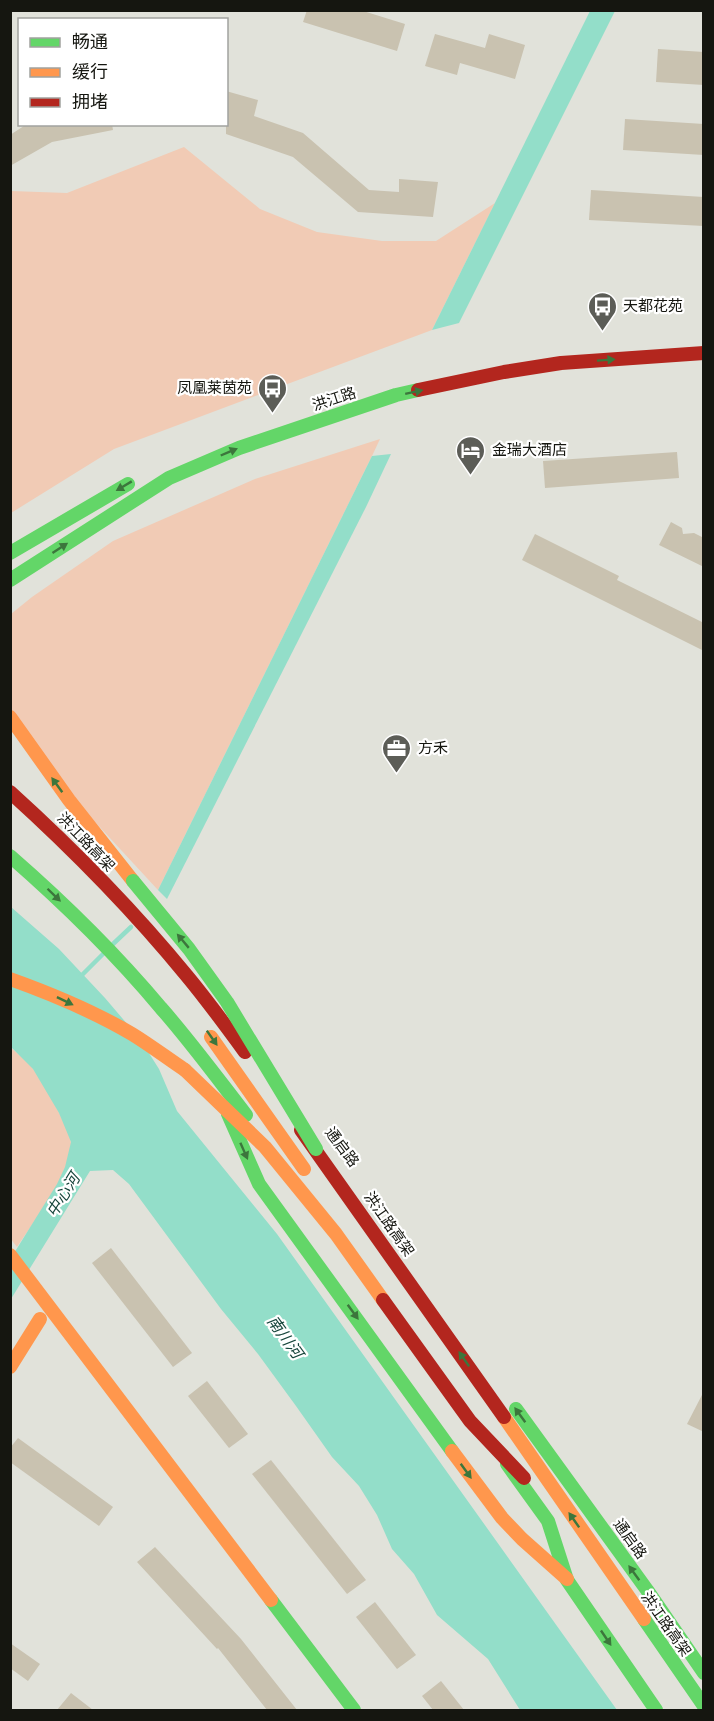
<svg xmlns="http://www.w3.org/2000/svg" width="714" height="1721" font-family="'Fira Sans Condensed','Noto Sans SC',sans-serif">
	<style>
		.green { fill: #f1cbb5 }
		.water { fill: #93dec9 }
		.lines { fill: none; stroke-linecap: round; stroke-linejoin: round }
		.stream { stroke: #93dec9; stroke-width: 4.5 }
		.building { fill: #c9c2b0 }
		.fast { stroke: #63d668; stroke-width: 14 }
		.slow { stroke: #ff974d; stroke-width: 14 }
		.jam { stroke: #b3261e; stroke-width: 14 }
		.fast-bridge { stroke: #63d668; stroke-width: 14 }
		.slow-bridge { stroke: #ff974d; stroke-width: 14 }
		.jam-bridge { stroke: #b3261e; stroke-width: 14 }
		.oneway { fill: #3c763c }
		.labels { text-anchor: middle; dominant-baseline: central; stroke-width: 4.5; stroke-linejoin: round; paint-order: stroke }
		.poi-label { font-size: 15px; fill: #151610; stroke: #fff; text-anchor: start }
		.street-label { font-size: 15px; fill: #151610; stroke: #fff }
		.water-label { font-size: 16px; font-style: italic; fill: #16453b; stroke: #fff }
	</style>
	<rect width="100%" height="100%" fill="#e1e2da"/>
	<g class="green">
		<polygon points="184,147 260,209 317,232 382,241 436,241 495,203 432,330 114,449 11,513 11,191 67,193"/>
		<polygon points="380,439 372,456 158,890 11,731 11,614 32,597 113,541 255,479"/>
		<path d="M10,1047C18,1054 28,1061 34,1070C42,1081 72,1132 71,1144C68,1179 36,1218 17,1247L10,1238Z"/>
	</g>
	<g class="water">
		<polygon points="590,11 615,11 459,323 432,330"/>
		<polygon points="391,454 366,507 167,899 158,890 372,456"/>
		<polygon points="11,907 59,949 105,998 140,1039 159,1069 177,1111 277,1234 617,1710 520,1710 488,1659 437,1615 414,1574 392,1549 377,1515 359,1486 332,1457 296,1406 258,1354 221,1309 129,1184 113,1170 90,1171 11,1299 11,1258 57,1184 65,1167 71,1142 59,1113 33,1069 11,1047"/>
	</g>
	<g class="lines">
		<g class="stream">
			<polyline points="113,944 131,927"/>
			<polyline points="79,978 103,954"/>
		</g>
	</g>
	<g class="building">
		<polygon points="307,10 360,10 405,24 397,51 303,22"/>
		<polygon points="435,34 485,48 489,34 525,45 515,79 460,63 457,75 425,66"/>
		<polygon points="658,49 704,52 704,85 656,82"/>
		<polygon points="226,91 258,100 254,116 303,133 369,190 399,192 399,179 438,182 433,217 358,212 293,157 226,134"/>
		<polygon points="625,119 704,124 704,155 623,150"/>
		<polygon points="27,124 112,124 113,130 52,142 10,166 10,135"/>
		<polygon points="591,190 704,197 704,226 589,220"/>
		<polygon points="677,452 679,478 545,488 543,461"/>
		<polygon points="671,522 682,528 683,534 694,533 704,538 704,567 659,545"/>
		<polygon points="535,534 619,576 617,580 704,623 704,651 522,560"/>
		<polygon points="111,1248 192,1353 173,1367 92,1263"/>
		<polygon points="207,1381 248,1434 229,1448 188,1396"/>
		<polygon points="704,1391 704,1432 687,1424"/>
		<polygon points="18,1438 113,1507 99,1526 10,1462 10,1448"/>
		<polygon points="271,1460 366,1580 347,1594 252,1474"/>
		<polygon points="155,1547 241,1639 297,1710 267,1710 218,1648 217,1649 137,1562"/>
		<polygon points="375,1602 416,1655 397,1669 356,1617"/>
		<polygon points="10,1643 40,1664 28,1681 10,1668"/>
		<polygon points="441,1681 464,1710 433,1710 422,1696"/>
		<polygon points="71,1693 93,1710 57,1710"/>
	</g>
	<g class="lines">
		<g class="fast">
			<polyline points="10,553 128,484"/>
			<polyline points="10,580 169,478 239,448 396,395 418,390"/>
			<path d="M10,856C64,903 115,953 161,1008C191,1042 218,1079 246,1115"/>
			<polyline points="228,1114 259,1184 452,1451"/>
			<polyline points="516,1409 647,1590 704,1673"/>
			<polyline points="507,1464 548,1521 567,1580 656,1710"/>
			<polyline points="271,1600 354,1710"/>
			<polyline points="644,1619 704,1706"/>
		</g>
		<g class="slow">
			<polyline points="10,717 69,800 133,881"/>
			<path d="M10,979C52,994 93,1011 132,1034C150,1045 167,1058 185,1070"/>
			<polyline points="211,1037 304,1169"/>
			<polyline points="10,1255 271,1600"/>
			<polyline points="10,1367 40,1319"/>
			<polyline points="504,1417 644,1619"/>
			<polyline points="452,1451 502,1518 522,1539 567,1579"/>
		</g>
		<g class="jam">
			<polyline points="418,390 504,372 561,363 704,353"/>
			<path d="M10,792C73,849 133,910 187,976C207,1000 226,1026 245,1052"/>
			<polyline points="301,1130 504,1417"/>
		</g>
		<polyline class="fast-bridge" points="133,881 189,949 227,1002 316,1149"/>
		<polyline class="slow-bridge" points="185,1070 265,1147 336,1234 383,1300"/>
		<polyline class="jam-bridge" points="383,1300 470,1421 524,1478"/>
	</g>
	<defs><path id="oneway-solid" d="M-6-.8H1V-3.2L6.5 0L1 3.2V.8H-6Z" transform="scale(1.5)"/></defs>
	<g class="oneway">
		<use href="#oneway-solid" transform="translate(606 360) rotate(-4)"/>
		<use href="#oneway-solid" transform="translate(414 392) rotate(-12)"/>
		<use href="#oneway-solid" transform="translate(229 452) rotate(-23)"/>
		<use href="#oneway-solid" transform="translate(124 486) rotate(149)"/>
		<use href="#oneway-solid" transform="translate(60 548) rotate(-33)"/>
		<use href="#oneway-solid" transform="translate(57 785) rotate(-126)"/>
		<use href="#oneway-solid" transform="translate(54 895) rotate(44)"/>
		<use href="#oneway-solid" transform="translate(183 941) rotate(-130)"/>
		<use href="#oneway-solid" transform="translate(65 1001) rotate(26)"/>
		<use href="#oneway-solid" transform="translate(212 1038) rotate(55)"/>
		<use href="#oneway-solid" transform="translate(244 1151) rotate(66)"/>
		<use href="#oneway-solid" transform="translate(353 1312) rotate(54)"/>
		<use href="#oneway-solid" transform="translate(464 1359) rotate(-125)"/>
		<use href="#oneway-solid" transform="translate(520 1415) rotate(-126)"/>
		<use href="#oneway-solid" transform="translate(466 1471) rotate(54)"/>
		<use href="#oneway-solid" transform="translate(574 1520) rotate(-125)"/>
		<use href="#oneway-solid" transform="translate(634 1573) rotate(-126)"/>
		<use href="#oneway-solid" transform="translate(606 1638) rotate(56)"/>
	</g>
	<defs>
		<symbol id="bus-pin" viewBox="-11 -11 22 30"><path d="M0 17L-7.5 6A9.5 9.5 0 1 1 7.5 6Z" fill="#5c5d57" stroke="#fff"/><path d="M-5-6H5V4H4V6H2V4H-2V6H-4V4H-5ZM-3.5-4V0h7V-4ZM-3.5 1.2v1.5H-2V1.2ZM2 1.2v1.5H3.5V1.2Z" fill="#fff"/></symbol>
		<symbol id="hotel-pin" viewBox="-11 -11 22 30"><path d="M0 17L-7.5 6A9.5 9.5 0 1 1 7.5 6Z" fill="#5c5d57" stroke="#fff"/><path d="M-6-4.5h1.5V1H6V5H4.5V3h-9V5H-6ZM-4 0a1.8 1.8 0 1 1 3.6 0ZM.5 0V-2.5h3Q6-2.5 6 0Z" fill="#fff"/></symbol>
		<symbol id="office-pin" viewBox="-11 -11 22 30"><path d="M0 17L-7.5 6A9.5 9.5 0 1 1 7.5 6Z" fill="#5c5d57" stroke="#fff"/><path d="M-6-3h4V-5.5h4V-3h4V5H-6ZM-1-4.5V-3h2v-1.5ZM-6 0V1H6V0Z" fill="#fff"/></symbol>
	</defs>
	<g fill-rule="evenodd">
		<use href="#bus-pin" x="586" y="290" width="33" height="45"/>
		<use href="#bus-pin" x="256" y="372" width="33" height="45"/>
		<use href="#hotel-pin" x="454" y="434" width="33" height="45"/>
		<use href="#office-pin" x="380" y="732" width="33" height="45"/>
	</g>
	<g class="labels">
		<g class="poi-label">
			<text x="623" y="306">天都花苑</text>
			<text x="252" y="388" text-anchor="end">凤凰莱茵苑</text>
			<text x="492" y="450">金瑞大酒店</text>
			<text x="418" y="748">方禾</text>
		</g>
		<g class="street-label">
			<text transform="translate(334 399) rotate(-18)">洪江路</text>
			<text transform="translate(86 842) rotate(46)">洪江路高架</text>
			<text transform="translate(342 1147) rotate(53)">通启路</text>
			<text transform="translate(389 1224) rotate(55)">洪江路高架</text>
			<text transform="translate(630 1539) rotate(54)">通启路</text>
			<text transform="translate(666 1624) rotate(55)">洪江路高架</text>
		</g>
		<g class="water-label">
			<text transform="translate(63 1195) rotate(-58)">中心河</text>
			<text transform="translate(285 1337) rotate(54)">南川河</text>
		</g>
	</g>
	<rect width="714" height="1721" fill="none" stroke="#151610" stroke-width="24"/>
	<rect x="18" y="18" width="210" height="108" fill="#ffffff" stroke="#a1a29f" stroke-width="1.5"/>
	<rect x="30" y="38" width="30" height="9" fill="#63d668" stroke="#a1a29f" stroke-width="1.5"/>
	<text x="72" y="48" font-size="18" fill="#151610">畅通</text>
	<rect x="30" y="68" width="30" height="9" fill="#ff974d" stroke="#a1a29f" stroke-width="1.5"/>
	<text x="72" y="78" font-size="18" fill="#151610">缓行</text>
	<rect x="30" y="98" width="30" height="9" fill="#b3261e" stroke="#a1a29f" stroke-width="1.5"/>
	<text x="72" y="108" font-size="18" fill="#151610">拥堵</text>
</svg>
